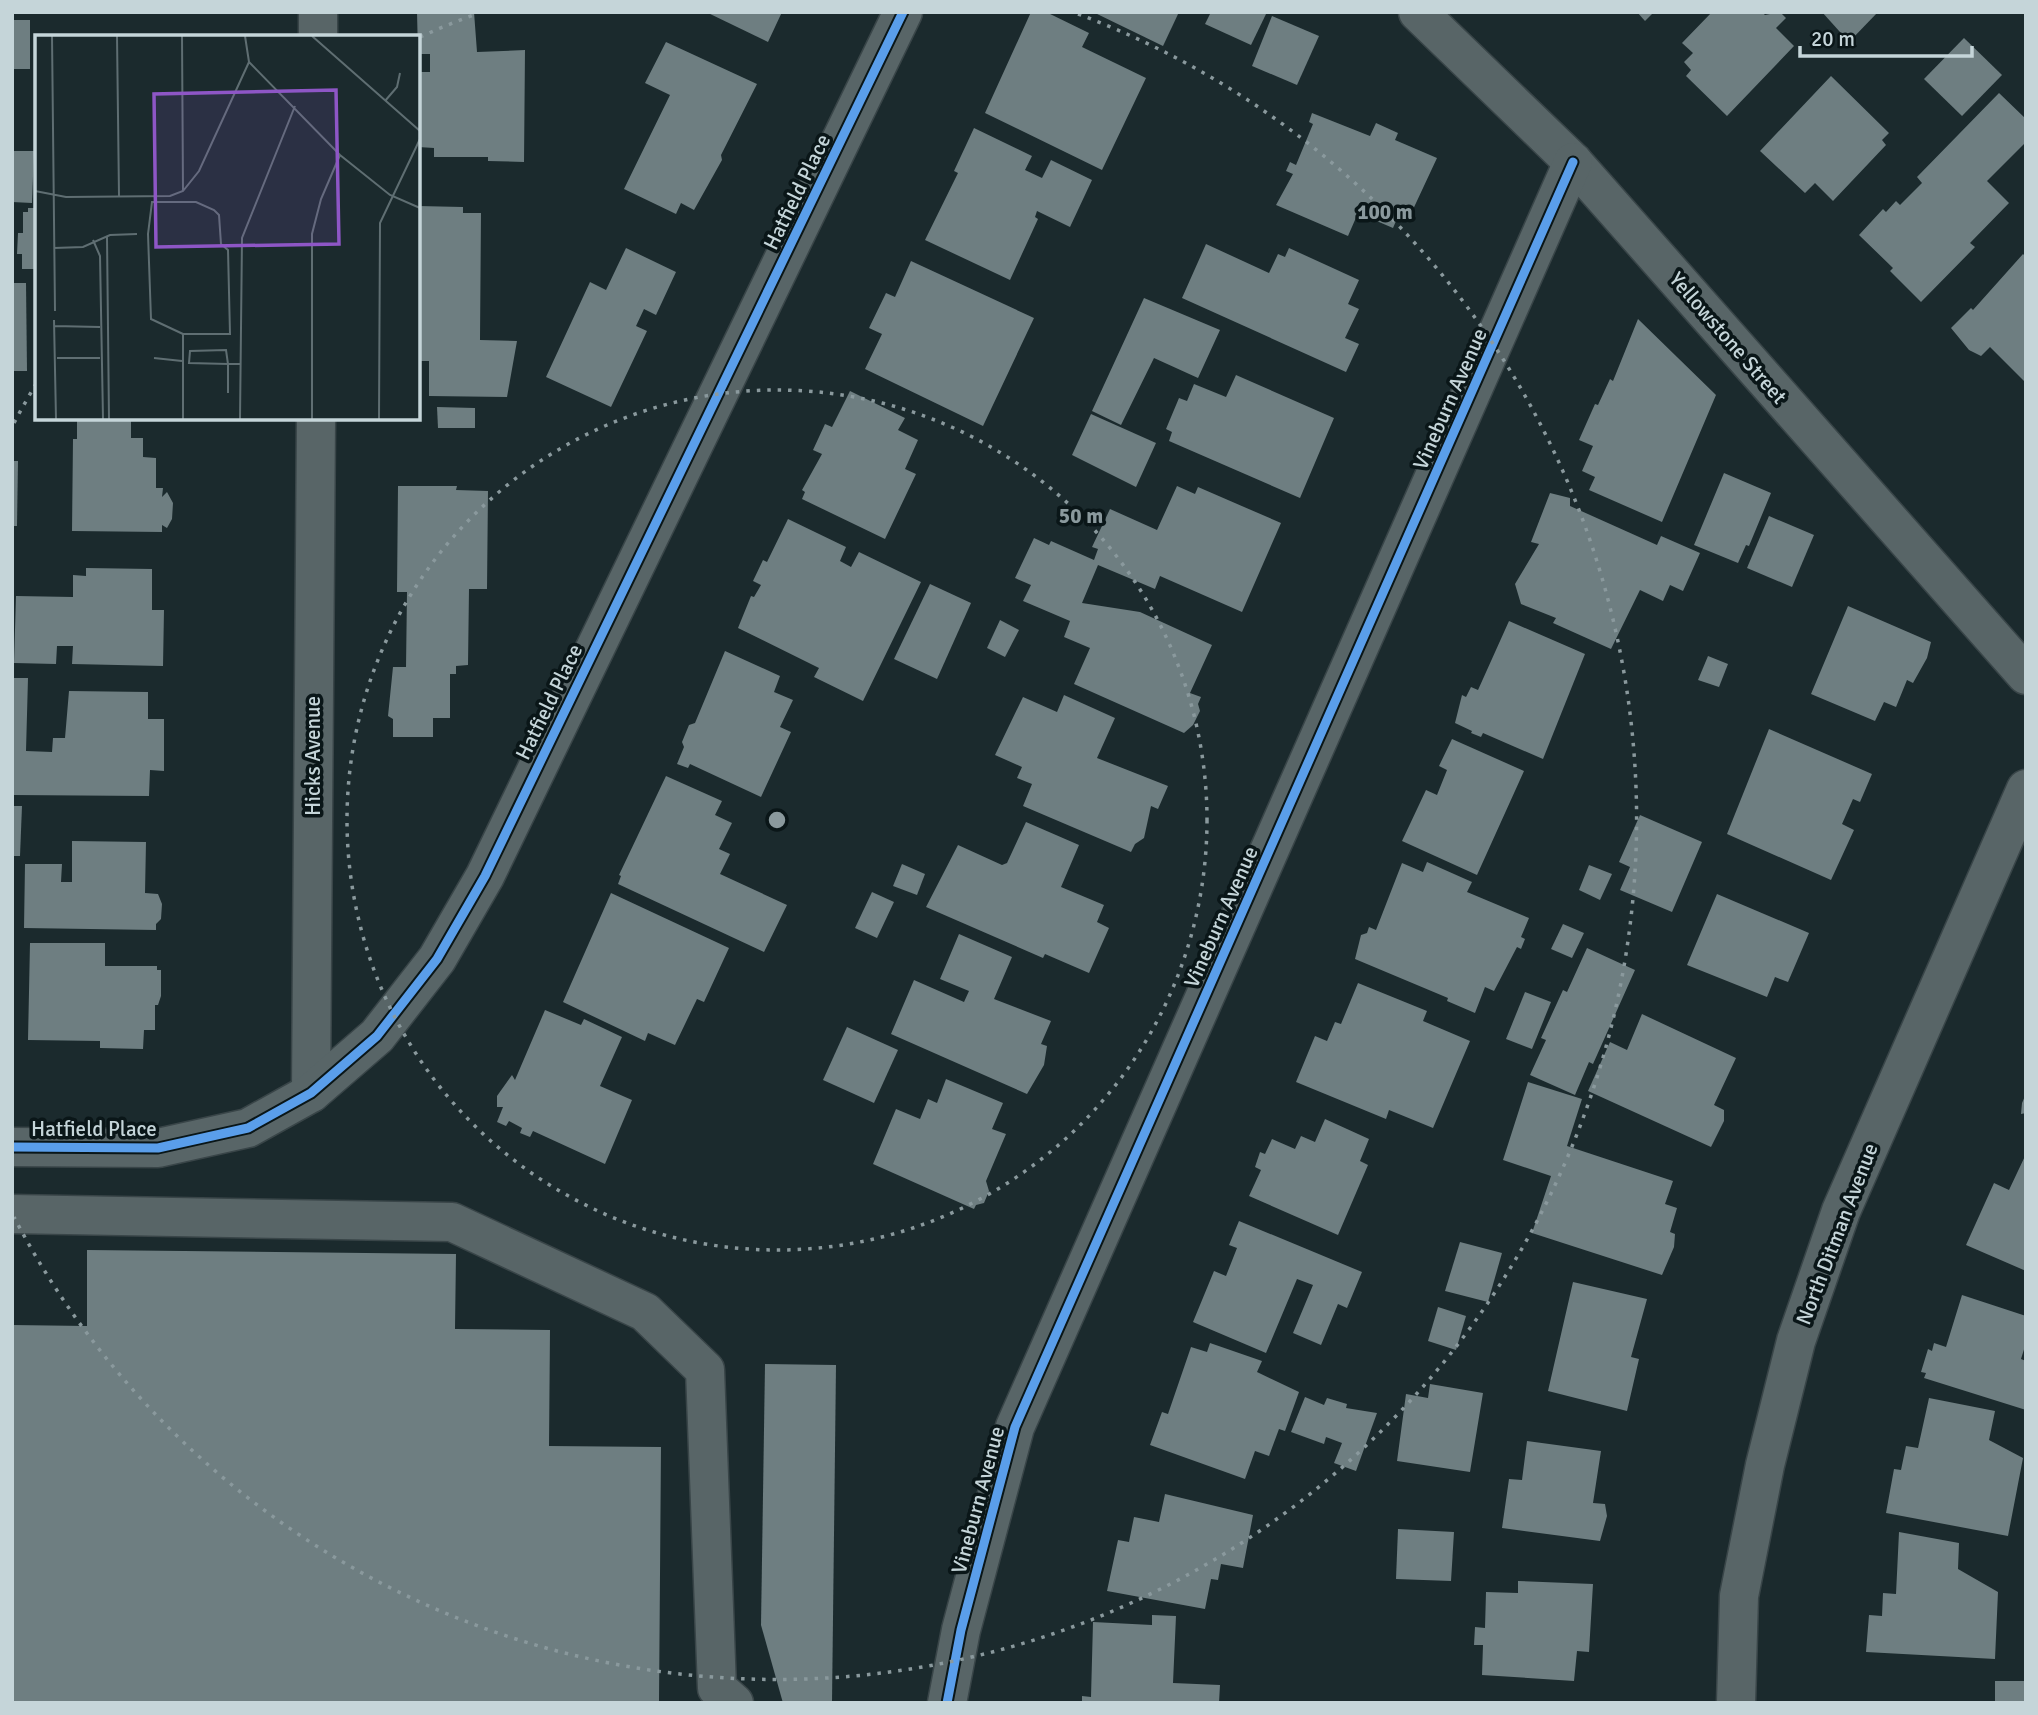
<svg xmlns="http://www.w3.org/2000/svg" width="2038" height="1715" font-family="Signika,sans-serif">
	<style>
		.building { fill: #6e7e81 }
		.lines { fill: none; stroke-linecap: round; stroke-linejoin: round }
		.minor-casing { stroke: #394548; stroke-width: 41 }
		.minor { stroke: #586567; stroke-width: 38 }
		.cycleway-casing { stroke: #0a1618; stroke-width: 13 }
		.cycleway { stroke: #5a9eea; stroke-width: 9 }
		.ring { fill: none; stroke: #8a999d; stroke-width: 3.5; stroke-dasharray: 3.5 7 }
		.labels { text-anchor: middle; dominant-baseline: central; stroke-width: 7; stroke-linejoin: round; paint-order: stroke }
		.street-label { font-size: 21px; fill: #c5d5d9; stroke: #0a1618 }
		.inset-road { fill: none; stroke: #5f6e72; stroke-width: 2 }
		.view { fill: #8e56c6; fill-opacity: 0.15; stroke: #8e56c6; stroke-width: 3.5 }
		.inset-edge { fill: none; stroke: #c5d5d9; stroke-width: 3.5 }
		.centre { fill: #8a999d; stroke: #0a1618; stroke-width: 3.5 }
		.ring-label { font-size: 21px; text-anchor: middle; font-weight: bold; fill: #8a999d; stroke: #0a1618; stroke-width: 7; stroke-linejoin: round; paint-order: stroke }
	</style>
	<rect width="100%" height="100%" fill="#1b2a2d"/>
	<g class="building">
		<polygon points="417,12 474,12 477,52 525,50 524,162 488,161 488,157 434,157 434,148 418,147 418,72 430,72 430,54 418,54"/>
		<polygon points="706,12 782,12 768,42"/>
		<polygon points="1031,12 1046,12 1089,33 1082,47 1146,78 1102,170 985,113"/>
		<polygon points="1093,12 1179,12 1163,46"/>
		<polygon points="1211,12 1267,12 1251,45 1205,24"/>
		<polygon points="1637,12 1654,12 1645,21"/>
		<polygon points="1712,12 1762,12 1765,15 1780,12 1786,18 1776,28 1794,46 1727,116 1686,76 1691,70 1684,62 1693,53 1682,43"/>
		<polygon points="1822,12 1878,12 1849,42"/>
		<polygon points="1272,16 1319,36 1297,85 1252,66"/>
		<rect x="12" y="20" width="18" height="49"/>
		<polygon points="1964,38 2002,75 1962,116 1924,79"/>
		<polygon points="666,42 757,84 721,155 722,160 694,210 681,203 676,214 624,189 670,95 645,83"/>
		<polygon points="1831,76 1889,133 1882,140 1886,145 1833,201 1815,183 1805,193 1760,151"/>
		<polygon points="1999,93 2026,119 2026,142 1987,181 2009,203 1970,243 1975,247 1921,302 1890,271 1893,268 1859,235 1883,209 1886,212 1896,201 1900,205 1922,183 1917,177"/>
		<rect x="34" y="101" width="3" height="40"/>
		<polygon points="1312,113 1370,136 1376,123 1398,133 1395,140 1437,158 1409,218 1399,214 1393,228 1358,213 1348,236 1276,205 1293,174 1286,171 1290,162 1296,165 1313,124 1309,122"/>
		<polygon points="974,128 1032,156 1025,170 1042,178 1051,160 1092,180 1070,227 1037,211 1035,217 1038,219 1010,280 925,240 958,173 954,171"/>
		<polygon points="12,151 34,151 32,203 12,202"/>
		<polygon points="418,206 463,207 463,213 481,213 480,340 517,341 507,397 429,396 429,361 421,361 418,351"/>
		<polygon points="28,208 37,208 37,269 22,269 22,254 17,254 18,233 23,233 23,212 28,212"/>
		<polygon points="1206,244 1269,273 1278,254 1285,257 1289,248 1359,280 1348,304 1359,309 1345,338 1359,344 1346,372 1182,298"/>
		<polygon points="626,248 676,272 656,315 644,309 636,326 647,331 611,407 546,377 590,282 606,290"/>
		<polygon points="2023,254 2026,257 2026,383 1990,347 1981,356 1969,350 1951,328 1971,308 1973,310"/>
		<polygon points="911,261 1034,318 983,426 865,369 882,334 869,328 886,293 895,297"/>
		<polygon points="12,283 26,283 27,371 12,371"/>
		<polygon points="1144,298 1220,330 1198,378 1154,358 1121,425 1092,411"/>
		<polygon points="1638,319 1716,395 1662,522 1589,490 1595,477 1582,471 1593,446 1579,440 1595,404 1598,405 1610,379 1613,381"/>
		<polygon points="1236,375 1334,418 1300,498 1169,441 1172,432 1166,429 1179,398 1187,401 1194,384 1226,397"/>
		<polygon points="850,391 905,418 898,430 918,440 905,469 916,474 885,539 802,499 805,492 802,490 822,454 813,450 825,424 832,427"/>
		<polygon points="437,407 475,408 475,428 438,428"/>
		<polygon points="1091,414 1156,443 1136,487 1072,455"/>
		<polygon points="77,418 131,418 131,438 143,438 143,457 156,458 156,488 163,488 162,497 167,492 173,503 172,519 167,528 162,525 162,532 72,531 73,439 77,439"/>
		<polygon points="12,461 18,461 17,526 12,526"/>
		<polygon points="1724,473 1771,493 1749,546 1746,545 1738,563 1694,545"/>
		<polygon points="398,486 457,486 456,490 488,491 487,589 469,589 468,665 456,666 456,674 450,674 450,718 433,718 433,737 393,737 393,719 388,716 393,667 406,667 407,592 397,592"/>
		<polygon points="1177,486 1195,494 1198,487 1281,523 1242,612 1160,576 1155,589 1098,565 1082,603 1140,612 1212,645 1190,693 1201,697 1198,704 1200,711 1193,725 1184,733 1074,684 1090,648 1064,637 1070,621 1023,601 1031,585 1015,578 1034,538 1049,545 1051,541 1094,560 1098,549 1092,547 1110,509 1157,530"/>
		<polygon points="1550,493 1570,498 1570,506 1657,545 1661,536 1700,553 1683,591 1670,585 1663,601 1640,590 1611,649 1553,623 1556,618 1521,604 1515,584 1539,544 1531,542"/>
		<polygon points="1769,516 1814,535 1792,587 1747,568"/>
		<polygon points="788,519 846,547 840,561 851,567 859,552 921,582 863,701 814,677 819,668 738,628 751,596 754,597 761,585 753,581 763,560 767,562"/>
		<polygon points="86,568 152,569 152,610 164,610 163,666 72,664 73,646 57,646 56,664 14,663 16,596 73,597 73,575 86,576"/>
		<polygon points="930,584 971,603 937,679 894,659"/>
		<polygon points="1848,606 1931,642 1927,658 1913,683 1907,680 1896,707 1884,702 1875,721 1811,694"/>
		<polygon points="1000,620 1019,630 1005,657 987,648"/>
		<polygon points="1509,621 1585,654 1543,759 1483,733 1481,737 1471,733 1472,731 1455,723 1462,695 1466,697 1471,687 1478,690"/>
		<polygon points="725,651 780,676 774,692 793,700 780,727 791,732 761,797 690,764 688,768 677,764 684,747 682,742 689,725 695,723"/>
		<polygon points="1708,656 1728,664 1719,687 1698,680"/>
		<polygon points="12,678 28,678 26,751 52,752 53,738 65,738 69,691 148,692 148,719 164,719 164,771 150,770 149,796 12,795"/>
		<polygon points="1064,695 1115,718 1097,758 1168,786 1158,809 1151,806 1144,838 1135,844 1131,852 1023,806 1032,784 1017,778 1022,767 995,755 1023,697 1057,712"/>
		<polygon points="1769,729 1872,774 1860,802 1853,799 1842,824 1854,830 1831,880 1727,834"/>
		<polygon points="1452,739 1524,771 1477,875 1402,841 1426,790 1437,795 1447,770 1439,766"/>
		<polygon points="666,776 722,801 715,815 732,823 719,849 730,854 720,874 787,905 764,952 618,884 621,876 619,875"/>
		<polygon points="12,806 22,806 20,856 12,856"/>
		<polygon points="1640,815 1702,842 1672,912 1620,890 1630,867 1619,862"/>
		<polygon points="1026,822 1079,845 1061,887 1104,905 1097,922 1109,928 1089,973 1045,954 1043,958 926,907 958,845 1002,865 1007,863"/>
		<polygon points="72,841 146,842 145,893 158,894 162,904 161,919 156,924 156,930 24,928 25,864 62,864 61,882 72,882"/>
		<polygon points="1427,862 1472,882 1467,892 1529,918 1521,937 1525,939 1521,949 1517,947 1494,991 1485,987 1475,1013 1447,1001 1448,998 1355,959 1361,935 1367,933 1369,927 1376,930 1402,863 1423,872"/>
		<polygon points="902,864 925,874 917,895 893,886"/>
		<polygon points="1589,865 1612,874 1600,900 1579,890"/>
		<polygon points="872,892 894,902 877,938 855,928"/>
		<polygon points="611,893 729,948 704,1002 697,999 675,1045 648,1033 645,1041 563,1002"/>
		<polygon points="1717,894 1809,933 1788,982 1775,977 1767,997 1687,965"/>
		<polygon points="1563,924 1584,933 1572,958 1551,949"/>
		<polygon points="959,934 1012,957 994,999 1051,1021 1041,1044 1047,1046 1044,1065 1027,1094 891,1034 914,980 964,1002 969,991 940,979"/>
		<polygon points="30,943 105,943 105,966 157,966 157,970 161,970 161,996 158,1005 155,1005 155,1030 144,1030 143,1049 100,1048 100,1041 28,1040"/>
		<polygon points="1587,948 1635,970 1593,1064 1589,1062 1575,1095 1530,1075 1546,1040 1541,1038 1563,990 1567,992"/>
		<polygon points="1358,983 1427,1011 1423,1021 1470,1041 1433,1128 1389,1110 1386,1119 1296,1082 1315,1036 1327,1041 1335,1022 1341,1024"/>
		<polygon points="1525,992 1551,1002 1532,1049 1506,1039"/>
		<polygon points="545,1010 581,1025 584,1019 622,1037 600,1086 632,1100 605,1164 533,1131 530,1137 520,1133 522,1128 509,1121 506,1126 497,1122 503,1107 497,1107 497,1096 512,1075 515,1080"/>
		<polygon points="1642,1014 1736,1058 1714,1105 1724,1110 1724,1121 1711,1147 1588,1091 1610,1042 1627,1050"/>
		<polygon points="847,1027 898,1050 874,1103 823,1080"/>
		<polygon points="946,1079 1003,1103 992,1129 1006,1134 986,1181 989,1191 984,1203 976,1205 974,1209 873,1164 896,1109 920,1119 928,1099 937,1103"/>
		<polygon points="1528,1082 1582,1099 1567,1146 1673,1181 1665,1204 1677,1208 1670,1232 1675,1234 1674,1247 1662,1275 1532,1233 1551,1176 1503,1160"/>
		<polygon points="2026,1094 2026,1113 2021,1114 2022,1103"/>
		<polygon points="1325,1119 1369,1139 1360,1161 1368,1165 1338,1235 1249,1196 1261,1170 1255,1167 1260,1152 1265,1154 1272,1139 1295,1149 1301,1136 1315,1142"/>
		<polygon points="2026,1154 2026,1271 1966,1245 1994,1183 2009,1190"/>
		<polygon points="1239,1221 1362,1272 1347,1308 1338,1304 1321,1345 1293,1333 1313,1285 1297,1279 1266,1353 1193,1322 1214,1271 1226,1276 1237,1248 1229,1245"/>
		<polygon points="1460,1242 1502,1253 1488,1302 1445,1291"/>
		<polygon points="87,1250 456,1254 455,1329 550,1330 549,1446 661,1447 659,1703 12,1703 12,1325 87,1326"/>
		<polygon points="1573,1282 1647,1299 1631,1357 1639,1359 1627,1411 1548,1391"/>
		<polygon points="1962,1295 2026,1316 2026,1343 2021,1359 2026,1361 2026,1410 1924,1378 1926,1373 1921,1372 1928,1349 1932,1351 1934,1343 1946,1347"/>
		<polygon points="1438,1307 1466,1316 1456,1350 1428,1341"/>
		<polygon points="1210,1343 1262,1361 1257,1372 1299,1392 1285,1431 1279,1429 1269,1456 1255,1451 1245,1479 1150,1445 1162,1412 1168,1414 1191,1347 1207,1352"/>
		<polygon points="765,1364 836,1365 832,1703 783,1703 761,1625"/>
		<polygon points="1430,1384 1483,1393 1470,1472 1397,1461 1406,1394 1428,1398"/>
		<polygon points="1305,1397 1324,1405 1327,1398 1347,1404 1346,1408 1377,1413 1356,1471 1334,1463 1342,1443 1326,1437 1324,1444 1291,1432"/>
		<polygon points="1929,1398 1995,1411 1989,1440 2023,1458 2008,1536 1886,1513 1894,1469 1901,1470 1906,1446 1918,1448"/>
		<polygon points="1527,1441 1601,1451 1593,1503 1605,1504 1607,1516 1600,1541 1502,1528 1509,1479 1522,1480"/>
		<polygon points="1165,1494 1253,1515 1243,1568 1221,1564 1218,1580 1211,1579 1205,1609 1107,1591 1118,1540 1129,1542 1134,1517 1159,1522"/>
		<polygon points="1398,1529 1454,1532 1451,1581 1396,1579"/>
		<polygon points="1899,1532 1959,1543 1958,1569 1998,1592 1995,1659 1866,1652 1869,1615 1882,1616 1883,1593 1896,1594"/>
		<polygon points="1518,1581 1593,1584 1589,1652 1577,1651 1574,1681 1482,1675 1483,1645 1474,1645 1475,1627 1485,1628 1486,1592 1518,1593"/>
		<polygon points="1152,1615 1176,1616 1173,1683 1220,1685 1219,1703 1082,1703 1082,1696 1091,1697 1093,1622 1152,1625"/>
		<rect x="1995" y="1681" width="31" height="22"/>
	</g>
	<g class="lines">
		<defs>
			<g id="minor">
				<polyline points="1418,12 1573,162 2026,675"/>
				<polyline points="318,37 318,12"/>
				<polyline points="311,1093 316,418"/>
				<polyline points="12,1147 158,1148 248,1128 311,1093 377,1036 437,959 485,876 903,12"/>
				<polyline points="12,1214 452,1222 645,1312 705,1370 717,1688 734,1703"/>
				<polyline points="947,1703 961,1630 1015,1427 1573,162"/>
				<polyline points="1736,1703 1739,1596 1765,1465 1796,1341 1841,1211 2026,789"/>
			</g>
		</defs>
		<use href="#minor" class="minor-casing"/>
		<use href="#minor" class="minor"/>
		<defs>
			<g id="cycleway">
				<polyline points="12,1147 158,1148 248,1128 311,1093 377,1036 437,959 485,876 903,12"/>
				<polyline points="947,1703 961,1630 1015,1427 1573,162"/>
			</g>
		</defs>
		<use href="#cycleway" class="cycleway-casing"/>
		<use href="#cycleway" class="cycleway"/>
	</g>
	<g class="ring">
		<circle cx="777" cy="820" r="430"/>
		<path d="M14 423A860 860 0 0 1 36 384M420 37A860 860 0 0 1 476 14M1078 14A860 860 0 1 1 14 1217"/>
	</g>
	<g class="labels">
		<g class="street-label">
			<text transform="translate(797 192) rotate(-64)">Hatfield Place</text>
			<text transform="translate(1728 338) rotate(49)">Yellowstone Street</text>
			<text transform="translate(1450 399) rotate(-66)">Vineburn Avenue</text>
			<text transform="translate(549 702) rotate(-64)">Hatfield Place</text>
			<text transform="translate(313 756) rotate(-90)">Hicks Avenue</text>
			<text transform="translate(1221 917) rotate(-66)">Vineburn Avenue</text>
			<text x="94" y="1129">Hatfield Place</text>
			<text transform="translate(1837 1234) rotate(-69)">North Ditman Avenue</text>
			<text transform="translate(978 1500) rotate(-75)">Vineburn Avenue</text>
		</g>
	</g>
	<g transform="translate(35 35)">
		<rect width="385" height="385" fill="#1b2a2d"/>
		<path class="inset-road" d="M17,1L20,276M82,1L84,161M147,1L148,156M210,1L214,27L305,120L355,160L385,173M277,1L385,96M350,66L362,52L365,38M0,156L31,162L135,161L148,156L164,136L214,27M72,202L74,384M58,205L65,221L68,384M19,213L48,212L75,200L102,199M19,285L21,384M19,291L65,292M191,315L193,329L154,328L155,316ZM22,323H65M119,323L147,326M0,330V373M193,358V329H205M148,384V299H195L193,215L186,209L184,180L179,175L161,167H117L113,199L116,284L148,299M205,384L207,203L260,71M277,384V199L286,164L305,120M344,384L345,188L385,104"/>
		<path class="view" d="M301,55L304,209L121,212L119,59Z"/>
		<rect width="385" height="385" class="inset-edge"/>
	</g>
	<circle cx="777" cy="820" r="10" class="centre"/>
	<g class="ring-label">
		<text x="1385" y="219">100 m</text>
		<text x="1081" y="523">50 m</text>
	</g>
	<rect width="2038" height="1715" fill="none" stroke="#c5d5d9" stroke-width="28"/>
	<path d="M1800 46v10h172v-10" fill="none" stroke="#c5d5d9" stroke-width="3.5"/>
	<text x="1811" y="46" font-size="21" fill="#c5d5d9" stroke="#0a1618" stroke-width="5" paint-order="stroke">20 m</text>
</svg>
